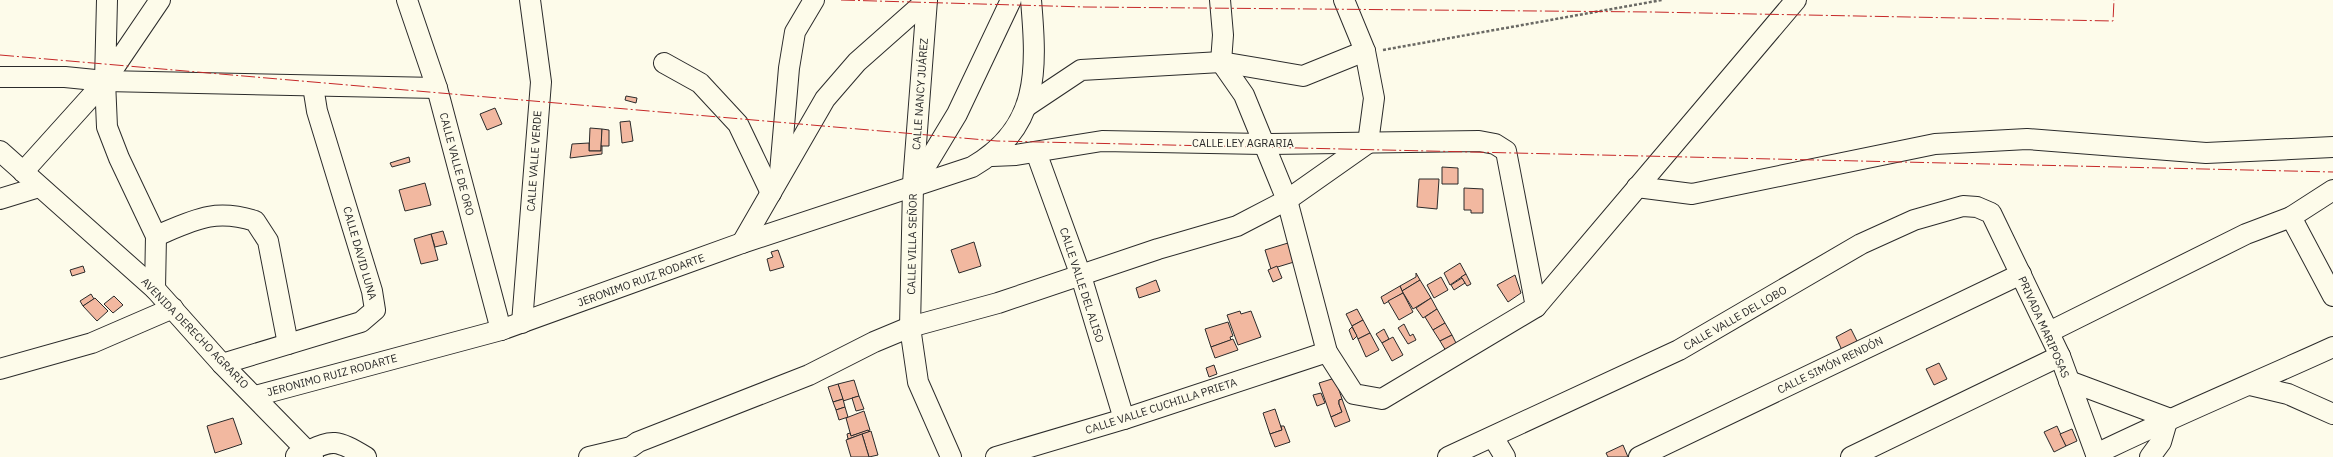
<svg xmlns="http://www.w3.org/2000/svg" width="2333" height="457" font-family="'IBM Plex Sans',sans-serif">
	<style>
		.building { fill: #f2b8a0; stroke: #2b2b2b }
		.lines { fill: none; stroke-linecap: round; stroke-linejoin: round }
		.minor-casing { stroke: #2b2b2b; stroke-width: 22 }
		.path { stroke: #6a6964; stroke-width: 2.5; stroke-dasharray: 3 2; stroke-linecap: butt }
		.minor { stroke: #fdfbea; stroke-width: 20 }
		.power { stroke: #c62828; stroke-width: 1; stroke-dasharray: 14 3 2 3; stroke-linecap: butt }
		.labels { text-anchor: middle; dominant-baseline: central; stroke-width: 3; stroke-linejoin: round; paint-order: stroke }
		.street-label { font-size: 11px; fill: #2b2b2b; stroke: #fdfbea }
	</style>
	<rect width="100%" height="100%" fill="#fdfbea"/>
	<g class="building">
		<polygon points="626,96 637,98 636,103 625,100"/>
		<polygon points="495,108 502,124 487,130 480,114"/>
		<polygon points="630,121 633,141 622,143 620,122"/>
		<polygon points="590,128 602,129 601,151 589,151"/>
		<polygon points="602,129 609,130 609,146 601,146"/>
		<polygon points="589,143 589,151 601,151 601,146 602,146 602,154 570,158 572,144"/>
		<polygon points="409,157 410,162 392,167 390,163"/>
		<polygon points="1442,167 1458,168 1458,184 1442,184"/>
		<polygon points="1419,179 1439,179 1437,209 1417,207"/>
		<polygon points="425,183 431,205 405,211 399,190"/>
		<polygon points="1464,188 1483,189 1483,213 1471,213 1471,210 1464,210"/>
		<polygon points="443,231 447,244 435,247 431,234"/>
		<polygon points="431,234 438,260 421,264 414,239"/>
		<polygon points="974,242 981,266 959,273 951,250"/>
		<polygon points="1288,243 1294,262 1271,269 1265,250"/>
		<polygon points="778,250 784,267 770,271 767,259 773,257 771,252"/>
		<polygon points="1460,263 1466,274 1450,285 1444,273"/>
		<polygon points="83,266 85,272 72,276 70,270"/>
		<polygon points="1277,266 1282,278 1273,282 1268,270"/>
		<polygon points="1416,273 1420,280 1402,291 1400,286 1416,277"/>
		<polygon points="1466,274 1471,284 1467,286 1461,277"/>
		<polygon points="1515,275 1521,293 1508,302 1497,285"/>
		<polygon points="1441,277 1448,290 1434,298 1427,285"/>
		<polygon points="1462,278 1465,283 1454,290 1451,285"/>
		<polygon points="1156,280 1160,291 1139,298 1136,288"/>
		<polygon points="1420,280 1431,298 1413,309 1402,291"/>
		<polygon points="1400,286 1403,293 1384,304 1381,297"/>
		<polygon points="1403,293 1413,312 1399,320 1388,301"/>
		<polygon points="91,294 94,299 83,306 80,301"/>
		<polygon points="114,296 123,305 113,313 104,304"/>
		<polygon points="95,298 108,311 97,321 83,306"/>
		<polygon points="1431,298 1437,309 1423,318 1416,308"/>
		<polygon points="1357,309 1363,320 1352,326 1346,314"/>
		<polygon points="1437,309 1445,323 1433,330 1425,317"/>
		<polygon points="1240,311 1241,314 1251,311 1261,337 1238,345 1227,315"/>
		<polygon points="1363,320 1370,333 1358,339 1352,326"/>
		<polygon points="1228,322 1233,336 1230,337 1231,340 1211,347 1205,329"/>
		<polygon points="1445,323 1452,335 1440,341 1433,330"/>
		<polygon points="1404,324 1410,336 1413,334 1416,340 1408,344 1398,328"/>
		<polygon points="1352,327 1357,336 1353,340 1349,330"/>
		<polygon points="1384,329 1389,339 1382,343 1376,334"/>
		<polygon points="1851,329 1861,349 1845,357 1836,337"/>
		<polygon points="1370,333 1379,350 1366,357 1358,339"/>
		<polygon points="1452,335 1456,343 1446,351 1440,341"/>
		<polygon points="1393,337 1403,355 1392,361 1382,343"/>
		<polygon points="1233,339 1238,350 1215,358 1211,347"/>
		<polygon points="1939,363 1947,379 1934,385 1926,369"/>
		<polygon points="1214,365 1217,374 1209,377 1206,368"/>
		<polygon points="1335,378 1342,399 1339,400 1339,404 1342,412 1331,417 1319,383"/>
		<polygon points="854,380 859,396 843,401 838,384"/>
		<polygon points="838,384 843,399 833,402 828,387"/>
		<polygon points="1321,393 1325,403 1317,406 1313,395"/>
		<polygon points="859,396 864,409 856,411 852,398"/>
		<polygon points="843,399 845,407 836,410 833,402"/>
		<polygon points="1342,399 1350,421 1335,427 1331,417 1342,412 1339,404 1339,400"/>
		<polygon points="845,407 848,417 839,420 836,410"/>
		<polygon points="1275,409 1282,430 1270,434 1263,413"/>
		<polygon points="864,411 870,430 851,436 846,418"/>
		<polygon points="233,418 242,444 215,453 207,426"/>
		<polygon points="1281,426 1284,426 1290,442 1275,447 1270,434 1282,430"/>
		<polygon points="2057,426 2066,446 2054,452 2044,432"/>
		<polygon points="2072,429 2077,441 2066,446 2060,434"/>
		<polygon points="868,430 869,432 848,439 847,434 850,433 851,436"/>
		<polygon points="871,431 878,455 869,457 862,434"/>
		<polygon points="862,434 869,457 851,457 846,440"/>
		<polygon points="1623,445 1628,457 1608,457 1606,453"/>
	</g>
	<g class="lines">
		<defs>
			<g id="minor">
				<polyline points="107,0 105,81 160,0"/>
				<polyline points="407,0 437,88 501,330"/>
				<polyline points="1220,0 1223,35 1221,62 1244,95 1287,200 1327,352 1354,394 1382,399 1536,307 1796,0"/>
				<polyline points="664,63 700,83 738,124 771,193"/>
				<polyline points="0,77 65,77 105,81 437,88"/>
				<polyline points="105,81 107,127 119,158 156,236 155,289"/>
				<polyline points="1027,106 1081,70 1221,62 1303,76 1365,51"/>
				<polyline points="0,151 155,289 222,364 313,457"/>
				<polyline points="1036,152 1081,276 1124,419"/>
				<polyline points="992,156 1016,155 1102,141 1263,144 1479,141 1495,144 1506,151 1536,307"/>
				<polyline points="23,172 105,81"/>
				<polyline points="780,172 789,68 795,32 814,0"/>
				<polyline points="913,183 927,0"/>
				<polyline points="1637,187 1692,194 1935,144 2027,139 2206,153 2333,147"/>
				<polyline points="0,199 39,187"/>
				<polyline points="2291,217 2333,296"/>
				<path d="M156,236C194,220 214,208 255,221L268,241L288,344"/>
				<polyline points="742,243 825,99 857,62 927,0"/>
				<polyline points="522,323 541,82 530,0"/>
				<polyline points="2049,332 2246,234 2291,217 2333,190"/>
				<polyline points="222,364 361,322 375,310 372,291 317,111 313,86"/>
				<polyline points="0,369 92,343 173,308"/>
				<polyline points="2069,381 2168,418 2161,442 2150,457"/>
				<polyline points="2250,385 2288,394 2333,414"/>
				<path d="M255,396L501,330L742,243L972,167C1040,128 1037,70 1031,0"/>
				<polyline points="1493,437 1505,457"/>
				<path d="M2096,454C2174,416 2254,383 2333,347"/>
				<path d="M296,456C332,441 331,436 366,457"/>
				<polyline points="589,457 631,447 638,442 809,375 874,342 910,327 998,303 1158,249 1237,226 1287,200 1368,143 1374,98 1365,51 1344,0"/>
				<polyline points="951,457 918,382 910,327 913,187 957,114 1011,0"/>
				<polyline points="996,457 1124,419 1327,352"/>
				<polyline points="1448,457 1679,350 1861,244 1914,220 1963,206 1977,207 1991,213 2060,356 2097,457"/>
				<polyline points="1639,457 2021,274"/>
				<polyline points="1851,457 2060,356"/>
			</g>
		</defs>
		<use href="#minor" class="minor-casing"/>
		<polyline class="path" points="1383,50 1662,0"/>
		<use href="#minor" class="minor"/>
		<g class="power">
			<polyline points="841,0 1085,7 1652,12 2113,21 2114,0"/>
			<polyline points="0,55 997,141 2333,172"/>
		</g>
	</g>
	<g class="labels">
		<g class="street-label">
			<text transform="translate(920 94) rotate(-86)">CALLE NANCY JUÁREZ</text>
			<text x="1243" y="143">CALLE LEY AGRARIA</text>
			<text transform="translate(534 161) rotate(-86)">CALLE VALLE VERDE</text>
			<text transform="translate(457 164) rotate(75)">CALLE VALLE DE ORO</text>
			<text transform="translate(912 244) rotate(-89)">CALLE VILLA SEÑOR</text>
			<text transform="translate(360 253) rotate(74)">CALLE DAVID LUNA</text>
			<text transform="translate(641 280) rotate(-20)">JERONIMO RUIZ RODARTE</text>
			<text transform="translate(1082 285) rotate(72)">CALLE VALLE DEL ALISO</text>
			<text transform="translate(1735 318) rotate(-30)">CALLE VALLE DEL LOBO</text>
			<text transform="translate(2044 327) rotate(66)">PRIVADA MARIPOSAS</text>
			<text transform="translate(195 333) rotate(46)">AVENIDA DERECHO AGRARIO</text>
			<text transform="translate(1830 365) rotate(-26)">CALLE SIMÓN RENDÓN</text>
			<text transform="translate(332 375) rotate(-15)">JERONIMO RUIZ RODARTE</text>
			<text transform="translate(1161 406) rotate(-18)">CALLE VALLE CUCHILLA PRIETA</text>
		</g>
	</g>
</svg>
